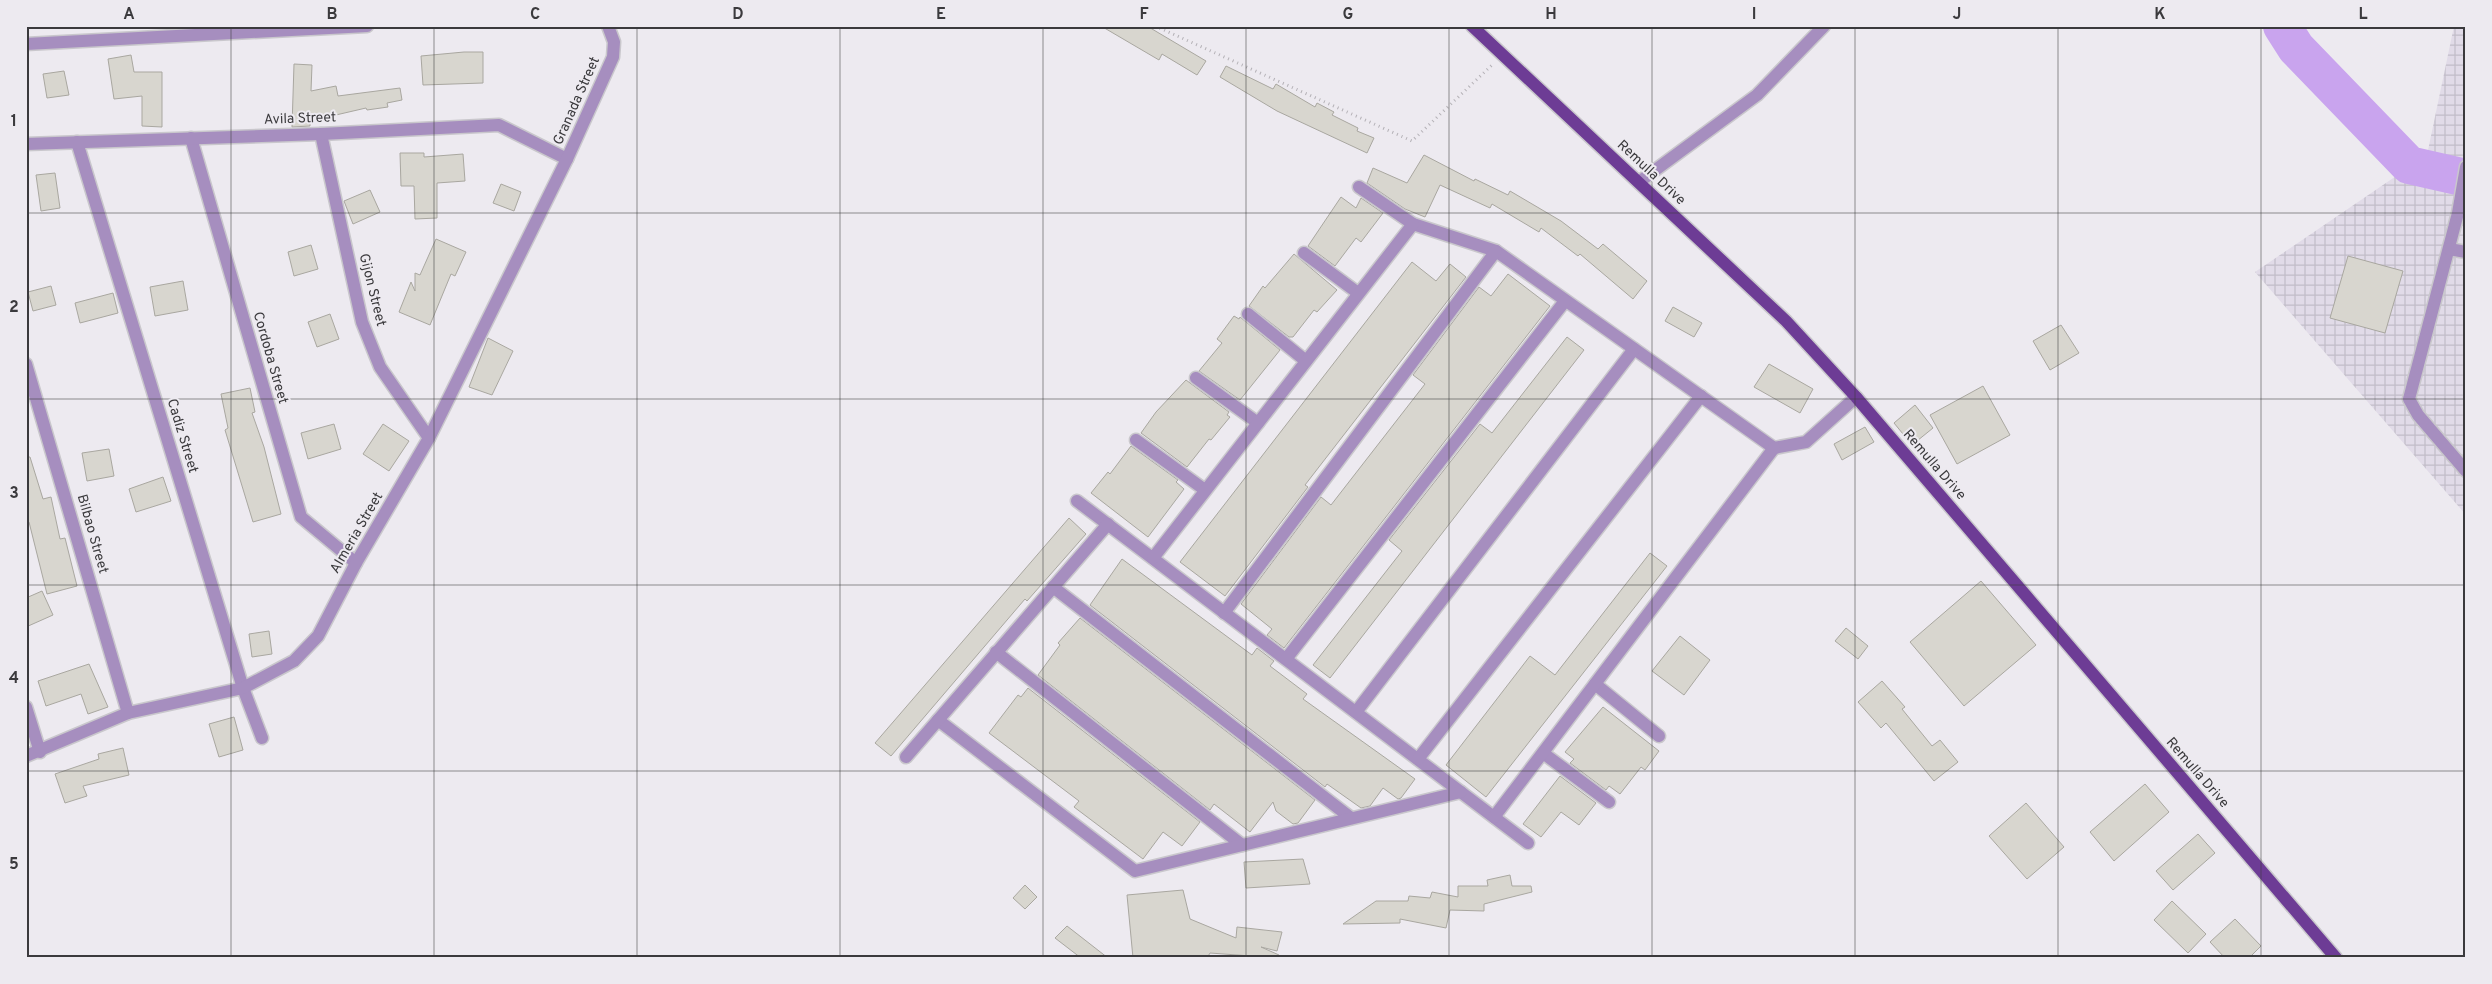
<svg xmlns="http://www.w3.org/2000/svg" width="2492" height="984" font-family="Overpass,sans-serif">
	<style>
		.industrial { fill: url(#industrial-grid) }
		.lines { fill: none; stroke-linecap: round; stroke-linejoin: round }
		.river { stroke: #c9a4ee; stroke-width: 38 }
		.building { fill: #d8d6cf; stroke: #a9a7a0 }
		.minor-casing { stroke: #c9c7cc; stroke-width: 15 }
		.major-casing { stroke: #c9c7cc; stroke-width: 15 }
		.path { stroke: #b4b1b6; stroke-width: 3; stroke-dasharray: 1 4; stroke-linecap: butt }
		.minor { stroke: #a68ebf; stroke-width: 12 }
		.major { stroke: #6d3c95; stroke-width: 12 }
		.grid { fill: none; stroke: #3b3a3d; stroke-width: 1; stroke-opacity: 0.55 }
		.labels { text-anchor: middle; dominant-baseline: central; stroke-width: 4; stroke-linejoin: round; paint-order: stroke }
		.street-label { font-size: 14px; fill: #3b3a3d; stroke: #edeaf0 }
		.neatline { fill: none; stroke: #3b3a3d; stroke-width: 2 }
		.grid-label { font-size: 16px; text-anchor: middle; font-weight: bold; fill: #3b3a3d }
	</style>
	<defs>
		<pattern id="industrial-grid" width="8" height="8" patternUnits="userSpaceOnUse" patternTransform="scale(1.25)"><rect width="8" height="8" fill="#e1dbe8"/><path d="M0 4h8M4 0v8" fill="none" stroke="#c2bdc8"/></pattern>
	</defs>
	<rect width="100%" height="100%" fill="#edeaf0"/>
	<polygon class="industrial" points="2454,26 2466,26 2466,515 2255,272 2427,155"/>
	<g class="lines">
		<polyline class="river" points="2282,26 2296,48 2409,165 2466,178"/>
	</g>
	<g class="building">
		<polygon points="1101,26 1147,26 1206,61 1197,75 1162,54 1159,60"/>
		<polygon points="464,52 483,52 483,83 423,85 421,56"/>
		<polygon points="131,55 134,72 162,72 162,127 142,126 142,96 114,99 108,59"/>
		<polygon points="294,64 312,65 311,91 336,86 338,96 400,88 402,100 387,103 388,107 367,110 366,108 310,121 310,126 292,127"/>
		<polygon points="1226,66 1273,89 1276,84 1315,107 1317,103 1334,112 1332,115 1358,128 1357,131 1374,138 1367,153 1277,111 1220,77"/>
		<polygon points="64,71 69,95 47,98 43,74"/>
		<polygon points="400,153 424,153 424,157 463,154 465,181 437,183 437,218 415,219 414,186 401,186"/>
		<polygon points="1424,155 1474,181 1475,179 1508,195 1510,191 1561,221 1598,249 1603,244 1647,281 1633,299 1580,254 1578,256 1541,228 1539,232 1492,204 1490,208 1440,185 1425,217 1405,209 1367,183 1373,168 1407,183"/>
		<polygon points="55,173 60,208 41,211 36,175"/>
		<polygon points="501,184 521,192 514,211 493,203"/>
		<polygon points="370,190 380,212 353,224 344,201"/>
		<polygon points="1341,197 1356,208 1361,198 1383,213 1361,242 1356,238 1335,266 1308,246"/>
		<polygon points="436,239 466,252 455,276 451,274 430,325 399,312 411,282 415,291 415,273 420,275"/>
		<polygon points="311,245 318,269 294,276 288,252"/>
		<polygon points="1294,254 1337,290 1317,312 1314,310 1293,337 1289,337 1249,306 1263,286 1265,288"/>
		<polygon points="2348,256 2403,271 2385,333 2330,318"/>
		<polygon points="1412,262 1436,281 1450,264 1466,277 1305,485 1308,487 1225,596 1180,562"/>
		<polygon points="1508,274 1550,306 1284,648 1267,635 1272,629 1241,604 1321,497 1331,505 1425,384 1413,375 1479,287 1491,296"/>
		<polygon points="183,281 188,310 155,316 150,287"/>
		<polygon points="51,286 56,305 33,311 28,292"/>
		<polygon points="113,293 118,313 80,323 75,303"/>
		<polygon points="1673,307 1702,323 1694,337 1665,321"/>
		<polygon points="330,314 339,339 317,347 308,322"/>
		<polygon points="1234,316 1239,319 1240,317 1280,350 1240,400 1199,371 1222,343 1217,339"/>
		<polygon points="2061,325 2079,353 2050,370 2033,341"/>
		<polygon points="1567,337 1584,350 1330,678 1313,665 1402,551 1389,540 1480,424 1492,433"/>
		<polygon points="488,338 513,351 492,395 469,387"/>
		<polygon points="1769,364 1813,389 1800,413 1754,387"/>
		<polygon points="1186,380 1229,412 1227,415 1230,417 1211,440 1209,439 1187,467 1141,433 1156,412"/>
		<polygon points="1983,386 2010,435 1957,464 1930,415"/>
		<polygon points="250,388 255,412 252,413 264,447 281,514 253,522 225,430 228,428 221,394"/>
		<polygon points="1915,405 1933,428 1912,445 1894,423"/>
		<polygon points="334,424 341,449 308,459 301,433"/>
		<polygon points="383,424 409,441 389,471 363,454"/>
		<polygon points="1865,427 1874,442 1842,460 1834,444"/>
		<polygon points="1131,446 1178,480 1176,482 1184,489 1148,537 1091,493 1108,472 1110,474"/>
		<polygon points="109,449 114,476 87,481 82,453"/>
		<polygon points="26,457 30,457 43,499 51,497 60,539 65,538 77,586 47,594 29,522 26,522"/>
		<polygon points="163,477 171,501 136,512 129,489"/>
		<polygon points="1069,518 1086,534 1027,601 1025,599 891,756 875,743"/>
		<polygon points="1650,553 1667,566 1486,797 1446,765 1530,656 1555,675"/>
		<polygon points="1122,559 1252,655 1257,648 1274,661 1270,666 1307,694 1303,699 1415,779 1401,798 1398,799 1383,788 1370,806 1361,808 1327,784 1325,787 1090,605"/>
		<polygon points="1981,581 2036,645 1964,706 1910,642"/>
		<polygon points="42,591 53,615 26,627 26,598"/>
		<polygon points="1080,618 1315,800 1298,823 1293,824 1276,811 1273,802 1250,832 1214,804 1210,810 1038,675 1060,645 1058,643"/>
		<polygon points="1846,628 1868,646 1858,659 1835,641"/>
		<polygon points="269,631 272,654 252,657 249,634"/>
		<polygon points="1680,636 1710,660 1684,695 1652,671"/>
		<polygon points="89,664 108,707 88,714 81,694 46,706 38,681"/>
		<polygon points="1882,681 1905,707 1902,709 1932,746 1940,740 1958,762 1934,781 1886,723 1881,728 1858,702"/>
		<polygon points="1028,688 1200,822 1182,846 1163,832 1143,859 1074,807 1079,801 989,733 1018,695 1021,697"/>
		<polygon points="1603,707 1659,751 1645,770 1641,767 1620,794 1609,786 1606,790 1570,763 1574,759 1565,752"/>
		<polygon points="234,717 243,750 219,757 209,724"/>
		<polygon points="123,748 129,775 83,786 87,796 65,803 55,774 99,759 98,754"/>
		<polygon points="1560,776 1596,803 1579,825 1561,812 1541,837 1523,824"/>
		<polygon points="2145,784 2169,812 2114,861 2090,832"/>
		<polygon points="2026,803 2064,847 2027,879 1989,836"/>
		<polygon points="2198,834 2215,853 2173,890 2156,871"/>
		<polygon points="1303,859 1310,884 1246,888 1244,862"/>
		<polygon points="1510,875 1512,886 1531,886 1532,892 1484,904 1484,911 1450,910 1446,928 1400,919 1400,923 1343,924 1376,901 1408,901 1409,896 1430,898 1432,892 1458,897 1458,886 1488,886 1487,880"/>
		<polygon points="1025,885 1037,897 1025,909 1013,898"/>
		<polygon points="1183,890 1190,919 1236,938 1237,927 1282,932 1277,951 1261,947 1279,955 1278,958 1210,953 1207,958 1133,958 1127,895"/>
		<polygon points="2172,901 2206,934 2188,953 2154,920"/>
		<polygon points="2235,919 2261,946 2249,958 2225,958 2210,942"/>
		<polygon points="1067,926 1108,958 1081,958 1055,938"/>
	</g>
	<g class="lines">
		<defs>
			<g id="minor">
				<polyline points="26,44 367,26"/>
				<polyline points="321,134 362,322 380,367 429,438"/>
				<polyline points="191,138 301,517 356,563"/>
				<polyline points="77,142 243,688 262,738"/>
				<polyline points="26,144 321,134 499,125 567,159"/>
				<polyline points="2466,167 2458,213 2409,399 2418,415 2466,471"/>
				<polyline points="1639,182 1757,95 1824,26"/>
				<polyline points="1359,187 1413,224 1496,251 1774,448 1806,442 1856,397"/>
				<polyline points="2449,249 2466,252"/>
				<polyline points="1304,253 1358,293"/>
				<polyline points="1248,314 1306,361"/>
				<polyline points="26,364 128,713"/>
				<polyline points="1196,378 1258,423"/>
				<polyline points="1136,440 1205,490"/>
				<polyline points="1077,501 1528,843"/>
				<polyline points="1153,558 1413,224"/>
				<polyline points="1053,587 1351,818"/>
				<polyline points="1224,613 1496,251"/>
				<polyline points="996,652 1242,845"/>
				<polyline points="1286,659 1565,301"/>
				<polyline points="1595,684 1659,736"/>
				<polyline points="26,707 40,752"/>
				<polyline points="1356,712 1634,349"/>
				<polyline points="938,720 1135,871 1461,792"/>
				<polyline points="1543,753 1609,802"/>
				<polyline points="26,756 128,713 243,688 294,661 318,636 356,563 429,438 567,159 613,57 614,42 608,26"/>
				<polyline points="906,757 1108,524"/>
				<polyline points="1418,759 1701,396"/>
				<polyline points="1494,817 1774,448"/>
			</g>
			<polyline id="major" points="1472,26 1786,321 1856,397 2336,958"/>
		</defs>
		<use href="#minor" class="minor-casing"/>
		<use href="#major" class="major-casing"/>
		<polyline class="path" points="1155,26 1412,141 1492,65"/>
		<use href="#minor" class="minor"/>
		<use href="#major" class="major"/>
	</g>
	<path class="grid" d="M231,26V958M434,26V958M637,26V958M840,26V958M1043,26V958M1246,26V958M1449,26V958M1652,26V958M1855,26V958M2058,26V958M2261,26V958M26,213H2466M26,399H2466M26,585H2466M26,771H2466"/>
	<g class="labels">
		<g class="street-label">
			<text transform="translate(577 101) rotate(-66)">Granada Street</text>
			<text transform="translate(300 119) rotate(-2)">Avila Street</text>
			<text transform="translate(1651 173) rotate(43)">Remulla Drive</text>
			<text transform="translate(372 290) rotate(76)">Gijon Street</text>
			<text transform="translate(270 358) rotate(74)">Cordoba Street</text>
			<text transform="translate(182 436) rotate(73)">Cadiz Street</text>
			<text transform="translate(1934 465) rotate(49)">Remulla Drive</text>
			<text transform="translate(357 533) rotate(-60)">Almeria Street</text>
			<text transform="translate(92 534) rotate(74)">Bilbao Street</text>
			<text transform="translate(2197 773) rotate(49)">Remulla Drive</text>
		</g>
	</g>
	<rect width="2492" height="984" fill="none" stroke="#edeaf0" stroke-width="55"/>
	<rect x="28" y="28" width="2436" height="928" class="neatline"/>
	<g class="grid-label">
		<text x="129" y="19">A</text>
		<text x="332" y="19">B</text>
		<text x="535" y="19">C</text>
		<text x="738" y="19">D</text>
		<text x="941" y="19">E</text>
		<text x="1144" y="19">F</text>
		<text x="1348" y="19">G</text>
		<text x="1551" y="19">H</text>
		<text x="1754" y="19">I</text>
		<text x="1957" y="19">J</text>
		<text x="2160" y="19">K</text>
		<text x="2363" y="19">L</text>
		<text x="14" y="126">1</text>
		<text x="14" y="312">2</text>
		<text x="14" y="498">3</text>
		<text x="14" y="683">4</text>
		<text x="14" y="869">5</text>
	</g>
</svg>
